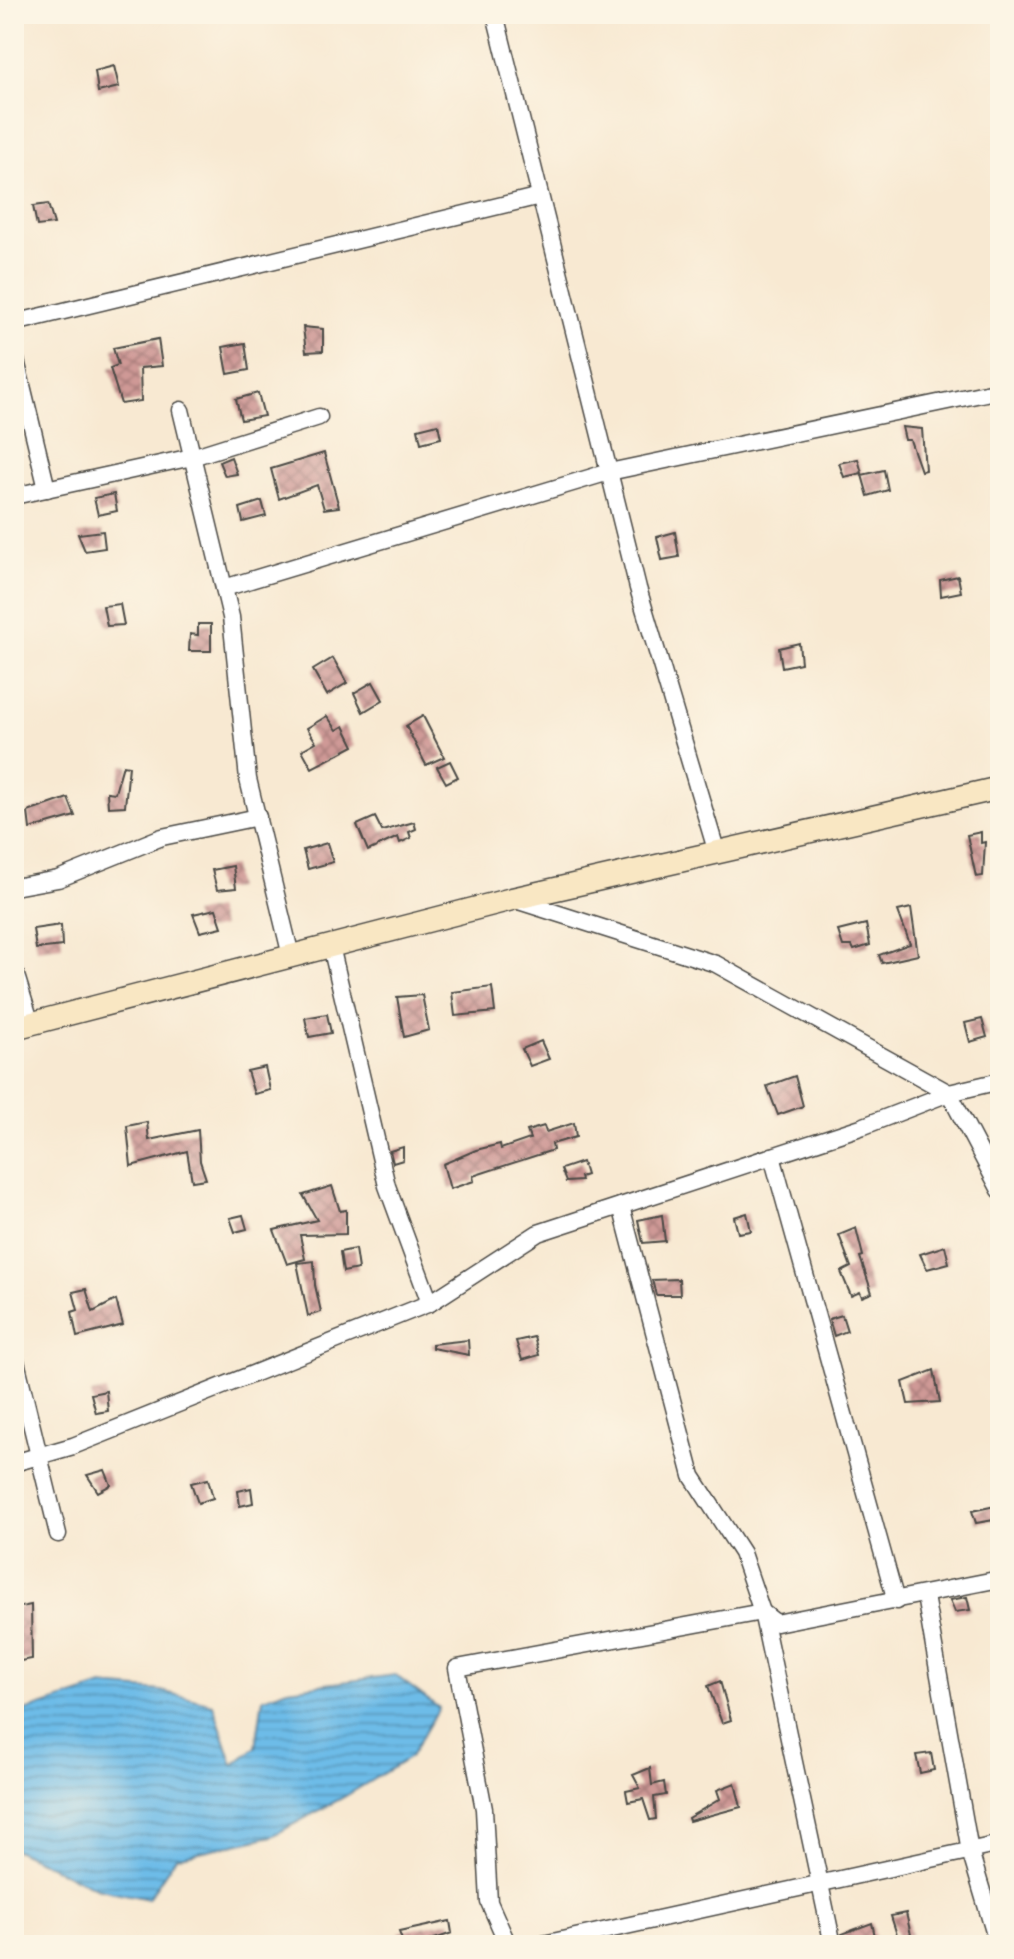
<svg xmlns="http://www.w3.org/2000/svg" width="1014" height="1959" font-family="'Balsamiq Sans',sans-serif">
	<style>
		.water { fill: url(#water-rules); stroke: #4c748a; stroke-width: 2 }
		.building { fill: url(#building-cross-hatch) }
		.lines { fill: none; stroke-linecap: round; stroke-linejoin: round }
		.street-casing { stroke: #4a4844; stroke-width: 19 }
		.secondary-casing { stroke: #4a4844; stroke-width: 25 }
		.street { stroke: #fff; stroke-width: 16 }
		.secondary { stroke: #f9e7c3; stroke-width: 22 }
	</style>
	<defs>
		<pattern id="water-rules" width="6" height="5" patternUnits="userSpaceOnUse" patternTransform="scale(2)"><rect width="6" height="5" fill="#6dbce8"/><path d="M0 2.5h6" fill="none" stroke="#5a99bc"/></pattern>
		<pattern id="building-cross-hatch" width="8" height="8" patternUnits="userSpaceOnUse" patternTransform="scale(2)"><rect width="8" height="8" fill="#cf9996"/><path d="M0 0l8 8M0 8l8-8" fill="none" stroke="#a87d7b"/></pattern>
	</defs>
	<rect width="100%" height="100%" fill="#fcf5e5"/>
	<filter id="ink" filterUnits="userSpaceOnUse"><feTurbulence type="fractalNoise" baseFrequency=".0125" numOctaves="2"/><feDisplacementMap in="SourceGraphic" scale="16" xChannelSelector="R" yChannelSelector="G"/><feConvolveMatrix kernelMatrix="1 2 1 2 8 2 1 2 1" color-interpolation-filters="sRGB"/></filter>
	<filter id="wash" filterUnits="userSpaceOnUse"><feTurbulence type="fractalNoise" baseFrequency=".006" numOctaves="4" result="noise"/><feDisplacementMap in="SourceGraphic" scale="32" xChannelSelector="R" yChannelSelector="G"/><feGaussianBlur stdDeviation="1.8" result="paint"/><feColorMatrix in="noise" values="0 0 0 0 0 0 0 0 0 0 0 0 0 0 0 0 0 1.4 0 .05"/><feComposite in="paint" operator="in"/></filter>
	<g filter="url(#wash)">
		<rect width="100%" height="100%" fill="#f8e9d2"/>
		<polygon class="water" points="395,1675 439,1708 410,1757 344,1797 272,1836 176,1857 148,1899 96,1888 14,1849 14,1726 25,1711 103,1686 161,1691 213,1704 233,1765 256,1747 263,1698 288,1689"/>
		<g id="blocks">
			<g class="building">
				<polygon points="114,66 119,87 98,92 95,71"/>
				<polygon points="48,204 54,224 37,226 33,206"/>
				<polygon points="303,327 323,329 323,351 306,352"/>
				<polygon points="158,339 162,366 140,368 141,401 121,404 110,368 118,365 113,348"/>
				<polygon points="245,343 249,370 228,374 223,347"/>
				<polygon points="258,393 264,416 241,420 236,399"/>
				<polygon points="438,424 441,438 421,443 418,429"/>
				<polygon points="902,427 922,429 925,470 921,471 910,440 905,440"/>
				<polygon points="324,453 339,507 324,509 317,485 279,499 271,469"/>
				<polygon points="231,457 237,474 225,476 219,462"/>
				<polygon points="858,459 862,473 844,477 839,463"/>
				<polygon points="884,470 888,490 868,496 862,475"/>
				<polygon points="114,494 117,511 98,515 94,498"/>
				<polygon points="262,501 266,516 243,522 240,508"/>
				<polygon points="103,531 105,548 85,551 78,534"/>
				<polygon points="675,532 679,557 662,560 657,537"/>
				<polygon points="958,576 961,592 941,596 940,580"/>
				<polygon points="120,604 124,625 107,626 103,606"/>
				<polygon points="198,624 211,624 211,651 189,651 190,634 198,635"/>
				<polygon points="799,643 801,663 782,667 779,648"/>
				<polygon points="333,658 347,683 327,695 313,670"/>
				<polygon points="373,682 383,700 363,712 354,693"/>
				<polygon points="327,716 337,730 344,726 354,746 312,768 302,750 316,742 307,728"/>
				<polygon points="423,716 444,757 426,765 406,726"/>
				<polygon points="450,761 458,777 446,783 437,767"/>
				<polygon points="123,765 129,766 125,806 108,807 107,792 115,793"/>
				<polygon points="68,798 75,816 30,829 28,812"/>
				<polygon points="375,817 382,831 414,822 416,829 409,832 411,838 400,843 398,837 368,851 357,825"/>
				<polygon points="981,832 981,843 985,842 983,876 976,877 967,835"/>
				<polygon points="327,843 333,862 308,869 303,850"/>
				<polygon points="233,866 236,888 217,890 212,870"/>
				<polygon points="911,908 918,955 882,963 879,955 910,944 898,911"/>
				<polygon points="216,909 222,927 200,932 193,914"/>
				<polygon points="866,924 870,945 854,950 852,946 843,946 838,931"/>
				<polygon points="61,925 62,946 36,949 33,929"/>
				<polygon points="492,987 495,1012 455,1016 452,992"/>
				<polygon points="422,995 429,1030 404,1037 397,997"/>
				<polygon points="327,1014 331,1033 309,1037 305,1018"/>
				<polygon points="982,1019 987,1037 970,1042 965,1023"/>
				<polygon points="541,1041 549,1059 530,1066 522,1049"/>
				<polygon points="265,1067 270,1090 254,1094 247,1071"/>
				<polygon points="795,1076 803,1106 778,1115 767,1086"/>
				<polygon points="147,1122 149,1140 198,1130 200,1161 206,1179 192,1181 187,1151 131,1166 127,1126"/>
				<polygon points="574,1123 576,1137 552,1144 553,1150 473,1176 474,1181 450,1189 443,1164 476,1150 500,1144 501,1149 530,1139 527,1131 544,1126 546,1132"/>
				<polygon points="403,1147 403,1160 393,1163 390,1151"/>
				<polygon points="582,1162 586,1175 580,1177 581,1181 566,1182 561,1169"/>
				<polygon points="332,1186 340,1211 346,1210 346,1234 300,1235 305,1259 287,1264 274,1230 317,1220 303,1195"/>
				<polygon points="747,1213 751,1231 738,1233 734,1217"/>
				<polygon points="243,1215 247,1229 235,1232 230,1218"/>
				<polygon points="662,1215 665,1241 643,1243 638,1220"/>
				<polygon points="856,1228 863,1256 860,1257 872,1293 862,1297 860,1292 851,1296 841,1272 851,1267 839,1235"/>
				<polygon points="945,1246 949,1263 927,1269 920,1254"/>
				<polygon points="355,1249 358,1269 343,1272 340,1252"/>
				<polygon points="314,1261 315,1285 321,1312 308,1316 297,1263"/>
				<polygon points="679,1279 680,1295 656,1295 652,1280"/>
				<polygon points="86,1289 93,1312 116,1300 123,1325 77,1337 72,1312 78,1310 73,1292"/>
				<polygon points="842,1315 847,1331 834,1336 829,1319"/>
				<polygon points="534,1337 539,1355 522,1360 516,1341"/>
				<polygon points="468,1340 469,1355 432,1348 432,1344"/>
				<polygon points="934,1370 940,1402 908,1404 903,1382"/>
				<polygon points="106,1391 108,1411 96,1413 91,1394"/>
				<polygon points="105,1470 111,1485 98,1492 87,1475"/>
				<polygon points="208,1479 213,1498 198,1503 191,1483"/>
				<polygon points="251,1488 253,1503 240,1506 238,1491"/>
				<polygon points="1000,1505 1000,1519 976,1523 972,1511"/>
				<polygon points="967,1597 970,1610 955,1612 950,1600"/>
				<polygon points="31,1605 32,1659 20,1661 16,1608"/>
				<polygon points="720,1681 731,1720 722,1723 708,1686"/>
				<polygon points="931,1753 934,1770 920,1773 916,1755"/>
				<polygon points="650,1768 652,1785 664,1782 666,1795 654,1797 656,1819 650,1820 643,1799 628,1802 626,1791 640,1788 633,1775"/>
				<polygon points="735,1783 741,1807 689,1821 688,1818 720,1799 717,1790"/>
				<polygon points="906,1913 911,1935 898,1938 891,1916"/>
				<polygon points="450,1921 452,1933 423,1943 404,1945 399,1932"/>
				<polygon points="872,1923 877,1945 846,1945 842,1934"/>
			</g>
		</g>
	</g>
	<g filter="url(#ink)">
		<use href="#blocks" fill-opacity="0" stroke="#4a4844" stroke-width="2"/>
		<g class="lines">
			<defs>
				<g id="street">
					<polyline points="495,14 638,588 717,853"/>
					<polyline points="14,323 540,196"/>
					<polyline points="14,352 47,489"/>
					<polyline points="181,410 231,617 248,779 291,956"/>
					<polyline points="14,496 192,457 319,417"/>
					<polyline points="224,588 609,472 1000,390"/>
					<polyline points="14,887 58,879 162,837 258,817"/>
					<polyline points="512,899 716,964 949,1093 1000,1190"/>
					<polyline points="331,946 387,1186 430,1303"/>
					<polyline points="14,969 31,1024"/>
					<polyline points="772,1156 896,1601"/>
					<polyline points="621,1206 692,1476 742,1553 762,1612 833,1945"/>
					<polyline points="14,1353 58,1534"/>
					<polyline points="14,1463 73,1446 430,1303 538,1233 864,1126 949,1093 1000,1081"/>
					<polyline points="925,1596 970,1851 998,1945"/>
					<polyline points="508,1945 489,1902 484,1809 457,1668 762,1612 776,1623 1000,1579"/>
					<polyline points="539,1945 1000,1844"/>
				</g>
				<polyline id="secondary" points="14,1028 512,899 1000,788"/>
			</defs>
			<use href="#street" class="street-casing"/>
			<use href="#secondary" class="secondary-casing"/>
			<use href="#street" class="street"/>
			<use href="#secondary" class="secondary"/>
		</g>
	</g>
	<rect width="1014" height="1959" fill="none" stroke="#fcf5e5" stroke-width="48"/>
</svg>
